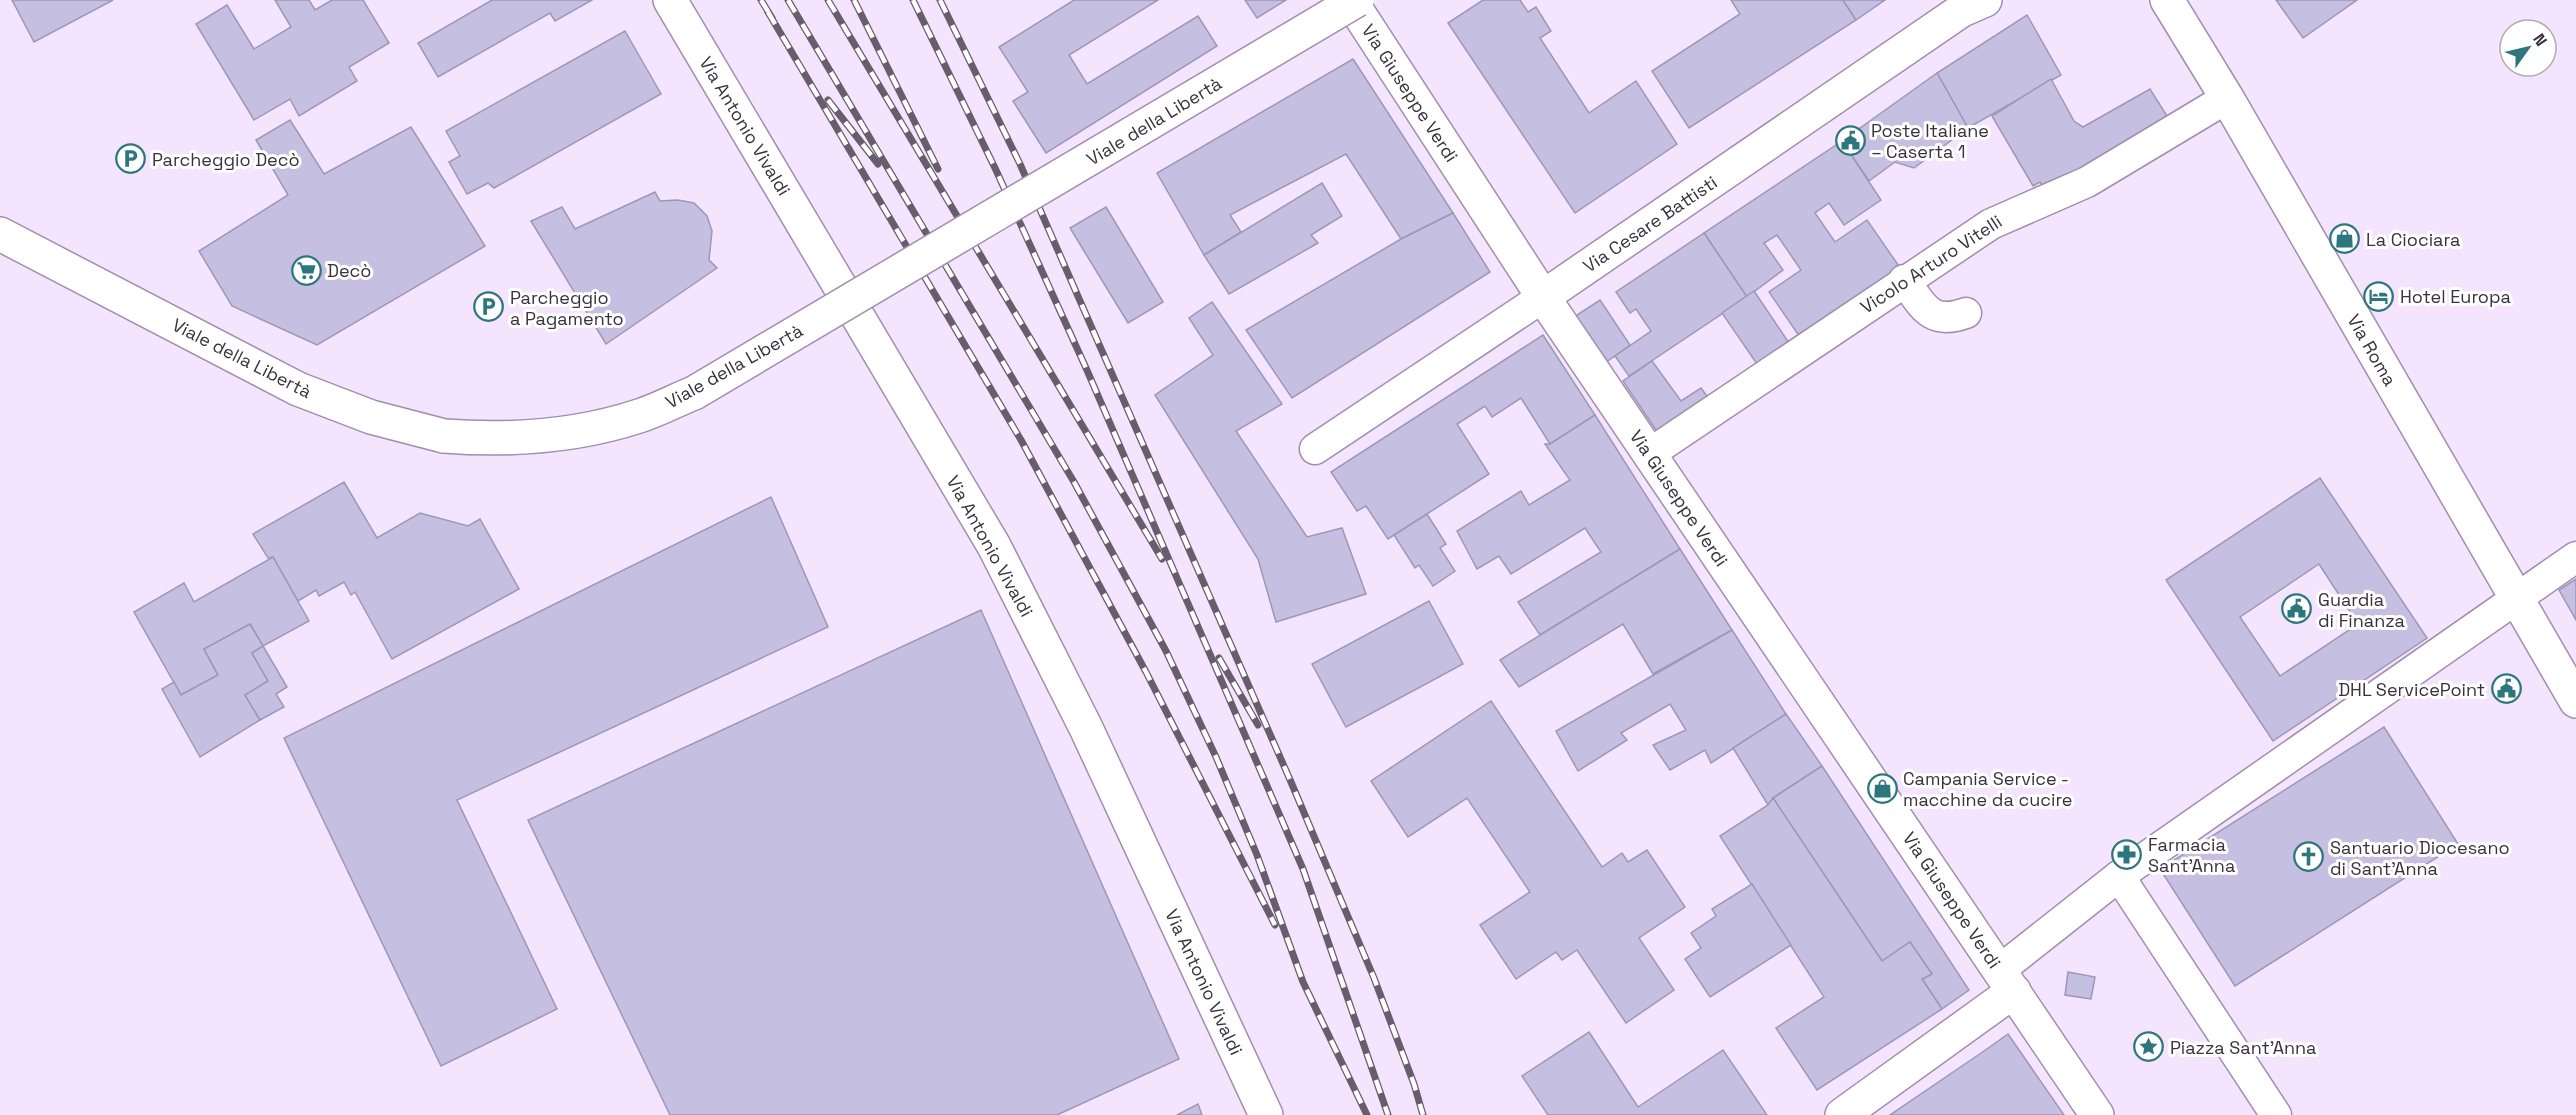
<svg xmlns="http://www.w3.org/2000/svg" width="2576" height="1115" font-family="'Space Grotesk',sans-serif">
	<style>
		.building { fill: #c5bfe1; stroke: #9d97b8; stroke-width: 1.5; fill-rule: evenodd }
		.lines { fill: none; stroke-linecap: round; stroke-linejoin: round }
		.street-casing { stroke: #a28eab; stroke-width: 33 }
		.secondary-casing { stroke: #a28eab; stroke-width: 36 }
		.street { stroke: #fff; stroke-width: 30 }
		.secondary { stroke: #fff; stroke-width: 33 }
		.rail-casing { stroke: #675d6c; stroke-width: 7 }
		.rail { stroke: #fff; stroke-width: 4.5; stroke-dasharray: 14; stroke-linecap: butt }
		.secondary-bridge-casing { stroke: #a28eab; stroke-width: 36; stroke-linecap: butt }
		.secondary-bridge { stroke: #fff; stroke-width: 33 }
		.labels { text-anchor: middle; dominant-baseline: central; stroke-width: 6; stroke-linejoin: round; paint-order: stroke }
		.street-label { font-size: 18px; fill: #39313d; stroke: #fff }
		.poi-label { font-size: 18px; fill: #39313d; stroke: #fff; text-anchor: start }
	</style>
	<rect width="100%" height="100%" fill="#f5e4fd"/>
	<g class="building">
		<polygon points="12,0 113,0 34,42"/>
		<polygon points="275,0 309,0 315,10 332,0 363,0 389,43 349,67 357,81 299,116 290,99 254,120 196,24 227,5 254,49 291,27"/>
		<polygon points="492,0 592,0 555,21 550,13 438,77 418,43"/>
		<polygon points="1074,0 1158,0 1069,55 1087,84 1198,16 1217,46 1046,153 1013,101 1028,92 999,47"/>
		<polygon points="1245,0 1286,0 1257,18"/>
		<polygon points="1483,0 1520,0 1528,12 1536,7 1551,31 1540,38 1589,113 1636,81 1677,144 1575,213 1448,23"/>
		<polygon points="1731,0 1843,0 1856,20 1689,128 1652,71 1740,14"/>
		<polygon points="1843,0 1885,0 1856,20"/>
		<polygon points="2276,0 2357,0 2303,38"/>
		<polygon points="2027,15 2061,75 1968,128 1937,73"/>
		<polygon points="625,31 661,94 494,188 488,183 467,194 449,162 460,156 446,131"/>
		<polygon points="1353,59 1453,213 1401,239 1346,154 1230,215 1241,232 1204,255 1157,173"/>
		<polygon points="1937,73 1968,128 1914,168 1895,162 1869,181 1842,141"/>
		<polygon points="2051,79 2074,121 2083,127 2150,89 2172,124 2049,196 2040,182 2033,186 1992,116"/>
		<polygon points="290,120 324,174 411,127 485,246 317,345 232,306 199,251 288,195 256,140"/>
		<polygon points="1842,141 1881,200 1844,225 1829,203 1815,213 1835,242 1867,220 1903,272 1802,340 1769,292 1801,270 1777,235 1764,243 1783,270 1747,297 1704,233"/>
		<polygon points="1322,183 1342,216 1311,235 1318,243 1229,294 1204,255"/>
		<polygon points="655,192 660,201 678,200 694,203 707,216 712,231 709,260 717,268 606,344 531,221 562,207 575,229"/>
		<polygon points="1106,207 1163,302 1128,323 1070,228"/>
		<polygon points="1453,213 1490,272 1292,398 1246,330 1401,239"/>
		<polygon points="1704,233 1747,297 1629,376 1615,356 1651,331 1636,309 1630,313 1616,292"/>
		<polygon points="1754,291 1789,343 1757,364 1722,313"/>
		<polygon points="1600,300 1630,345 1605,363 1574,317"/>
		<polygon points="1212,302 1282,404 1236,431 1307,537 1342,528 1366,594 1276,622 1258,559 1155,395 1213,355 1189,318"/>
		<polygon points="1543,335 1595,415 1550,444 1521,398 1492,417 1485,406 1457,424 1489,474 1388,539 1366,506 1357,511 1331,472"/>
		<polygon points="1652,361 1681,401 1701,388 1713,404 1662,439 1623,381"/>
		<polygon points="1595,415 1680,549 1540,635 1518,602 1601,552 1585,528 1511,574 1499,556 1477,569 1457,531 1521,491 1529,505 1570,480 1545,444 1550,444"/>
		<path d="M2320,478L2427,638L2273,741L2166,580ZM2319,564L2358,624L2280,676L2240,617Z"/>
		<polygon points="344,482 377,538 420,513 468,526 480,519 519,589 392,659 355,592 351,595 344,582 319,596 316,590 298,601 273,557 268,558 253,534"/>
		<polygon points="771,497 828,627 457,800 557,1009 441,1066 284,738"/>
		<polygon points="1427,514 1446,544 1440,548 1455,571 1433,586 1419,565 1415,568 1394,535"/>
		<polygon points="1680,549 1732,630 1653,674 1623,624 1519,687 1500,660"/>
		<polygon points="273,557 309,621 263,646 250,624 204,649 218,675 181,695 134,612 184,583 194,602"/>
		<polygon points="2576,579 2576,620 2559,590"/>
		<polygon points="1429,601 1463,664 1346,727 1312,664"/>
		<polygon points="981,610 1179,1059 1057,1115 670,1115 528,820"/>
		<polygon points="250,624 263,646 252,653 268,681 245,695 260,720 200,757 162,689 174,682 181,695 218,675 204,649"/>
		<polygon points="1732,630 1786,714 1711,763 1705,750 1670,770 1653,745 1686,730 1670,704 1621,733 1627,740 1578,771 1556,731"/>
		<polygon points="263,646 287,687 276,694 284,707 260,720 245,695 268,681 252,653"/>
		<polygon points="1491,701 1602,867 1622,853 1628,862 1647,850 1685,907 1639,938 1674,990 1626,1023 1577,950 1562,960 1556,952 1516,979 1480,925 1530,892 1467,798 1408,837 1371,781"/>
		<polygon points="1786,714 1822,766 1773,798 1768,805 1733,748"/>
		<polygon points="2384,727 2458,844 2235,986 2160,869"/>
		<polygon points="1822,766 1969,990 1942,1009 1922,979 1932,974 1910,942 1882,961 1773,798"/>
		<polygon points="1773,798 1882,961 1910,942 1932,974 1922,979 1942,1009 1817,1090 1776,1028 1824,997 1720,836 1768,805"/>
		<polygon points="1752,884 1791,945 1710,997 1685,959 1701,948 1691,933 1716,916 1712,909"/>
		<polygon points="2068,972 2095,977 2091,999 2065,995"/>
		<polygon points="1589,1032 1638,1107 1723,1050 1767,1115 1548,1115 1522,1076"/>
		<polygon points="2008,1034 2064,1115 1890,1115 1984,1051"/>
		<polygon points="1198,1104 1202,1115 1177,1115"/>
	</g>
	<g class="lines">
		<defs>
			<g id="street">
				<path d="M1904,280C1923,306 1930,326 1966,313"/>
				<polyline points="1315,449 1543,297"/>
				<polyline points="1649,454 1991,224 2087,182 2227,98"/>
				<polyline points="2119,876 2276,1115"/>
				<polyline points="2000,970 2119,876 2576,557"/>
			</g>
			<g id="secondary">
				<polyline points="670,0 994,546 1086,728 1266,1115"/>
				<polyline points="1350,0 1543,297 2097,1115"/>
				<polyline points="2167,0 2227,98 2576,701"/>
				<polyline points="0,234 298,389 371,417 444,436"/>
				<polyline points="1543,297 1962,10 1985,0"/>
				<polyline points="1842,1115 2014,991"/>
			</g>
		</defs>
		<use href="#street" class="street-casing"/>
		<use href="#secondary" class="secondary-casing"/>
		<use href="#street" class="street"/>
		<use href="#secondary" class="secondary"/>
		<defs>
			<g id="rail">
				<polyline points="761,0 772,18"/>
				<polyline points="788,0 1074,482 1166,651 1216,757 1257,855 1303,982 1367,1115"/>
				<polyline points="828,0 1162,559"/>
				<polyline points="854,0 938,169"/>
				<polyline points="913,0 995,168 1086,368 1303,869 1388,1115"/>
				<polyline points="940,0 1020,164 1291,782 1374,978 1414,1084 1423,1115"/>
				<polyline points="768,12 1021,440 1146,672 1275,925"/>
				<polyline points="828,100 878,164"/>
				<polyline points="1219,658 1258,725"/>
			</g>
		</defs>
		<use href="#rail" class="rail-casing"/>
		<use href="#rail" class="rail"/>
		<defs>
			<path id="secondary-bridge" d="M444,436C510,441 575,437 639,416C658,410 676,400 694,393L1357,0"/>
		</defs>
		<use href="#secondary-bridge" class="secondary-bridge-casing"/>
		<use href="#secondary-bridge" class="secondary-bridge"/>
	</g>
	<defs>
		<symbol id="civic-ring" viewBox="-11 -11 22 22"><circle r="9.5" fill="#fff" stroke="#2d767e" stroke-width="1.5"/><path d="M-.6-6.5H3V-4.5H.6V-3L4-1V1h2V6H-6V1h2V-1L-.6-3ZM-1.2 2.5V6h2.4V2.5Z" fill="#2d767e"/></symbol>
		<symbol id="parking-ring" viewBox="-11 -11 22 22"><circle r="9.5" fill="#fff" stroke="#2d767e" stroke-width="1.5"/><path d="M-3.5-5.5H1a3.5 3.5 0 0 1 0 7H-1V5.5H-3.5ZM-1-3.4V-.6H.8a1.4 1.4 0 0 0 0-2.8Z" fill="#2d767e"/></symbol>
		<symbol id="shop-ring" viewBox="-11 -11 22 22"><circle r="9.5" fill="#fff" stroke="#2d767e" stroke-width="1.5"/><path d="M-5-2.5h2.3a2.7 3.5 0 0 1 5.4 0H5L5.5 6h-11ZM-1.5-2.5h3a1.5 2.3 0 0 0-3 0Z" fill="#2d767e"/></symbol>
		<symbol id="supermarket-ring" viewBox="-11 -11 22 22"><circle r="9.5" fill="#fff" stroke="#2d767e" stroke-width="1.5"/><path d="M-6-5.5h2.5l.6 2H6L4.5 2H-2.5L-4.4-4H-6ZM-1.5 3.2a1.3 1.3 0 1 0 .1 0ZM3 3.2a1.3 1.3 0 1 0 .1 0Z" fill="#2d767e"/></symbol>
		<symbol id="hotel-ring" viewBox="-11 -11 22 22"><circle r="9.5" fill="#fff" stroke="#2d767e" stroke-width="1.5"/><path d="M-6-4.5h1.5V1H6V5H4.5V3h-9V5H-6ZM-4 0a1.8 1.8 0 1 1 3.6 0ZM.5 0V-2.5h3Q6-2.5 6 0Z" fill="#2d767e"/></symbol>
		<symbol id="pharmacy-ring" viewBox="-11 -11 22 22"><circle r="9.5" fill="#fff" stroke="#2d767e" stroke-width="1.5"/><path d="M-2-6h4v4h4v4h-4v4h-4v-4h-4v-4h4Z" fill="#2d767e"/></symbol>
		<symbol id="church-ring" viewBox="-11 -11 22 22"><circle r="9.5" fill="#fff" stroke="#2d767e" stroke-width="1.5"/><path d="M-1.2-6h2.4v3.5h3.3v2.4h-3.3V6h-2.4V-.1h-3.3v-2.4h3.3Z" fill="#2d767e"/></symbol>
		<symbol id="sight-ring" viewBox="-11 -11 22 22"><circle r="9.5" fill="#fff" stroke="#2d767e" stroke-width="1.5"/><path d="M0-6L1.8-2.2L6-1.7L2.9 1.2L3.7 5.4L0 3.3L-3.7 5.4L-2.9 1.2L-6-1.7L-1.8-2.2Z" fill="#2d767e"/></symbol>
	</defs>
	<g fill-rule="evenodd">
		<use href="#civic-ring" x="1834" y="124" width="33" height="33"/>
		<use href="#parking-ring" x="114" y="142" width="33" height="33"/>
		<use href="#shop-ring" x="2328" y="222" width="33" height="33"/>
		<use href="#supermarket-ring" x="290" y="254" width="33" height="33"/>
		<use href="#hotel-ring" x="2362" y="280" width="33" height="33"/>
		<use href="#parking-ring" x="472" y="290" width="33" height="33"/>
		<use href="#civic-ring" x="2280" y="592" width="33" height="33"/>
		<use href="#civic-ring" x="2490" y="672" width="33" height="33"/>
		<use href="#shop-ring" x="1866" y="772" width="33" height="33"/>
		<use href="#pharmacy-ring" x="2110" y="838" width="33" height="33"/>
		<use href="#church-ring" x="2292" y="840" width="33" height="33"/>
		<use href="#sight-ring" x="2132" y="1030" width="33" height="33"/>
	</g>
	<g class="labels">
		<g class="street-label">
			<text transform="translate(1410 93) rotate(57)">Via Giuseppe Verdi</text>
			<text transform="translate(1154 121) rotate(-31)">Viale della Libertà</text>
			<text transform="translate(745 126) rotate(59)">Via Antonio Vivaldi</text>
			<text transform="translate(1650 224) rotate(-34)">Via Cesare Battisti</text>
			<text transform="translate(1931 264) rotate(-33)">Vicolo Arturo Vitelli</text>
			<text transform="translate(2372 350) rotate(60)">Via Roma</text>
			<text transform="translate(242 358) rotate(27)">Viale della Libertà</text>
			<text transform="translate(734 366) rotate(-29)">Viale della Libertà</text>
			<text transform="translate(1679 498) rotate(56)">Via Giuseppe Verdi</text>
			<text transform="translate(990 546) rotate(61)">Via Antonio Vivaldi</text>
			<text transform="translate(1952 900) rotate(56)">Via Giuseppe Verdi</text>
			<text transform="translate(1204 982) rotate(65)">Via Antonio Vivaldi</text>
		</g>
		<g class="poi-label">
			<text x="1871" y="130">Poste Italiane<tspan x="1871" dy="21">– Caserta 1</tspan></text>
			<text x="152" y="159">Parcheggio Decò</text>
			<text x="2366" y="239">La Ciociara</text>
			<text x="327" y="270">Decò</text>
			<text x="2400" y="296">Hotel Europa</text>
			<text x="510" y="297">Parcheggio<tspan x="510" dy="21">a Pagamento</tspan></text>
			<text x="2318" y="599">Guardia<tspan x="2318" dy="21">di Finanza</tspan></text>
			<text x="2485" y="689" text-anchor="end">DHL ServicePoint</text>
			<text x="1903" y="778">Campania Service -<tspan x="1903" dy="21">macchine da cucire</tspan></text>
			<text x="2148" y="844">Farmacia<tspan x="2148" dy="21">Sant'Anna</tspan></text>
			<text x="2330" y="847">Santuario Diocesano<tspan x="2330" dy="21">di Sant'Anna</tspan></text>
			<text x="2170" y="1047">Piazza Sant'Anna</text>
		</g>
	</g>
	<g transform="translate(2528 48) rotate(56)"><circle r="28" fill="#ffffff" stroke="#b0adb1" stroke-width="1.5"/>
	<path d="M0-4.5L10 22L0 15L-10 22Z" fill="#2d767e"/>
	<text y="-9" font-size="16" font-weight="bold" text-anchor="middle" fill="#39313d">N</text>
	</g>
</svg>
